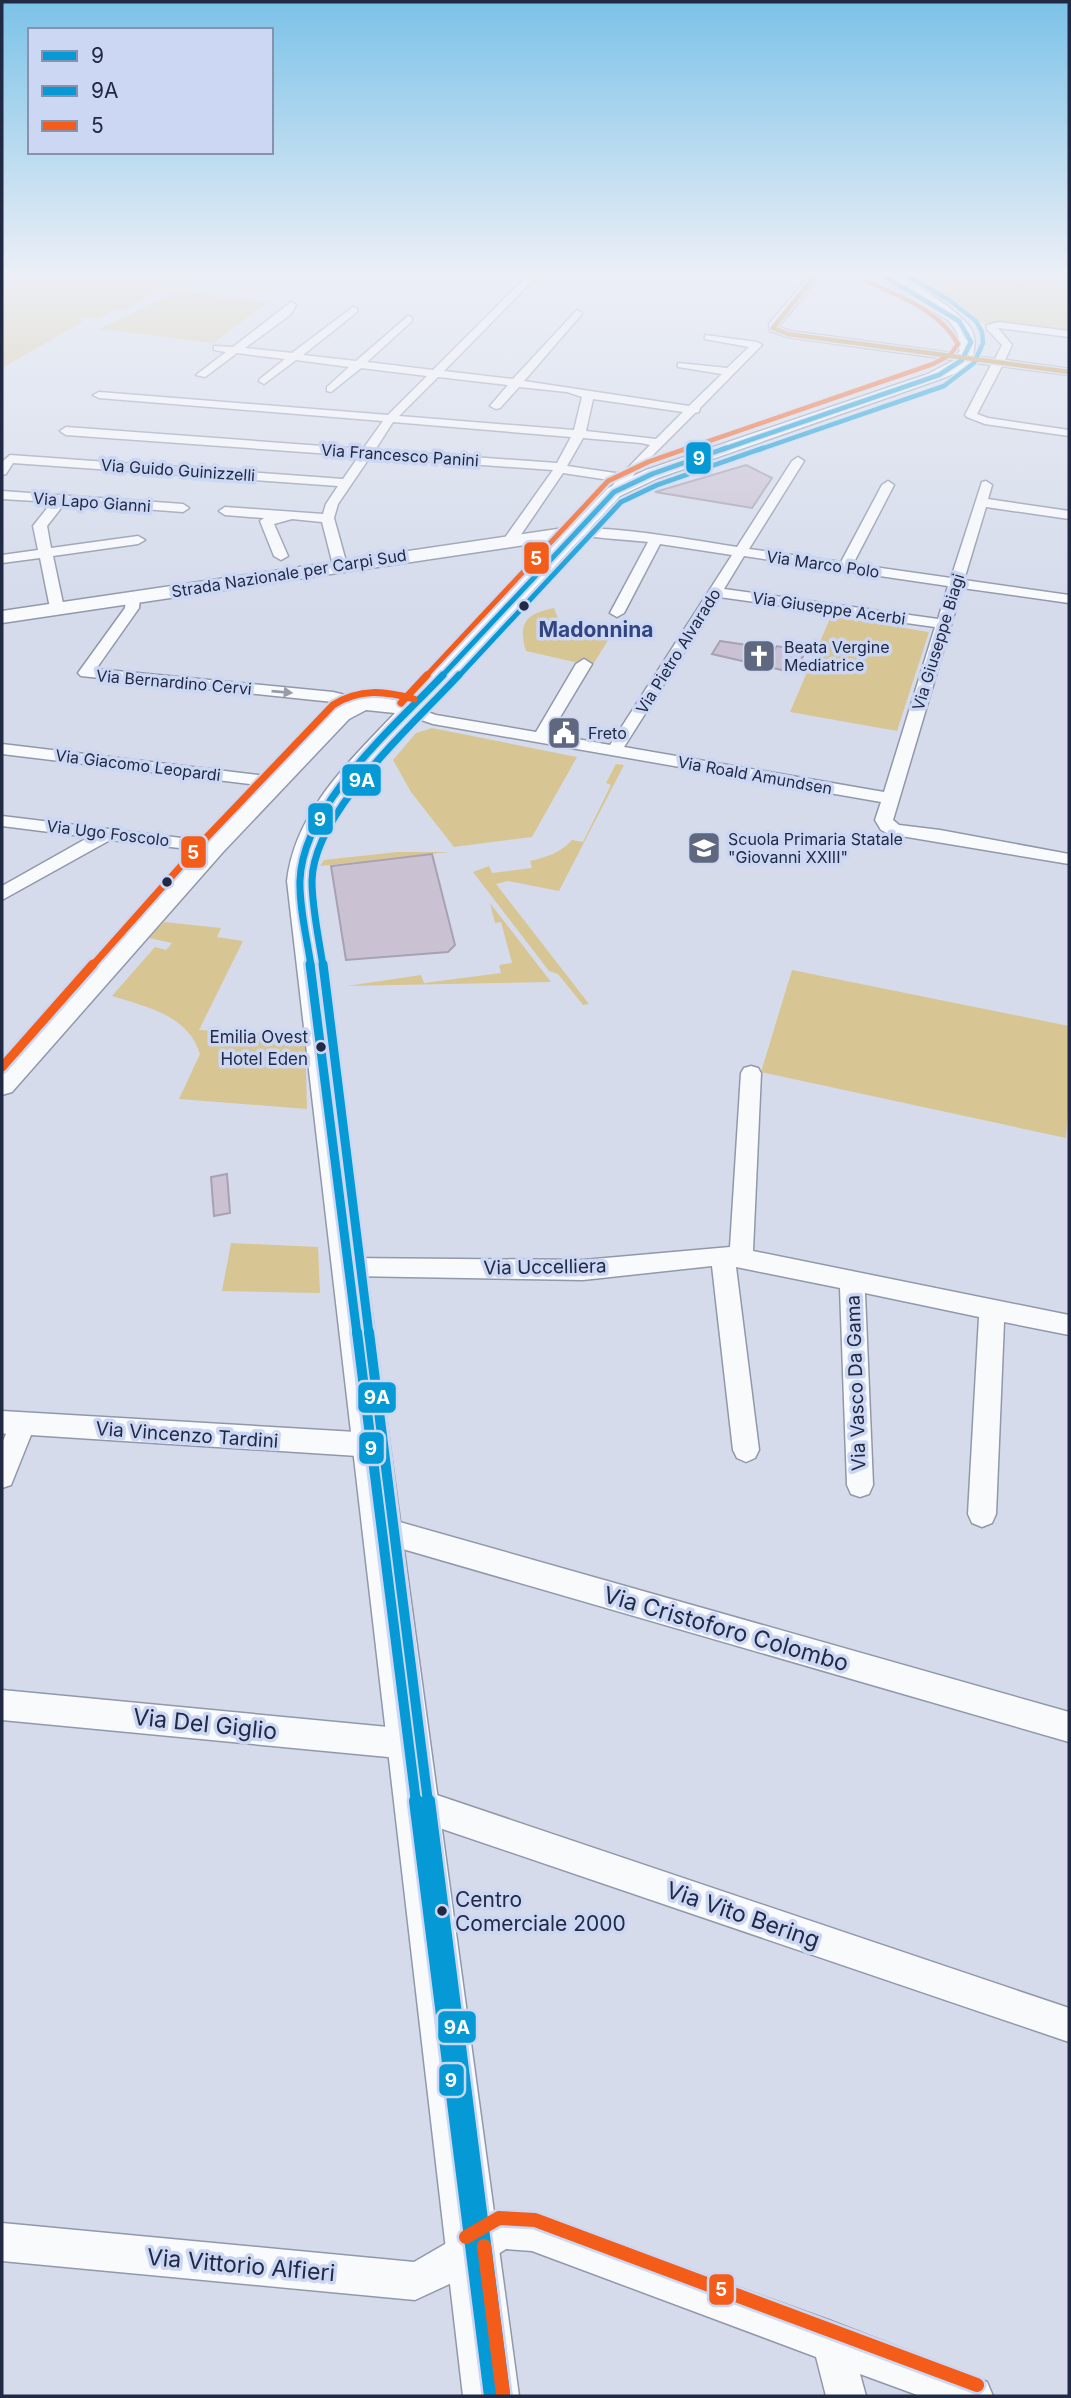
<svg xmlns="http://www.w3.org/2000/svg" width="1071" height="2398" font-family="Inter,sans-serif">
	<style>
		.green { fill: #d8c594 }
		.building { fill: #cac2d3; stroke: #a8a1b2; stroke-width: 2 }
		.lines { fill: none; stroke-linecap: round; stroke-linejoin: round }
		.street-casing { stroke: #9198ab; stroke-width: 3 }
		.secondary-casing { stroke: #9198ab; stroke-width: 3 }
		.street { fill: #f9fafc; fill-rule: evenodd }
		.secondary { fill: #f9fafc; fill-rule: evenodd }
		.secondary-bridge-casing { stroke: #9198ab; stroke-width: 17; stroke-linecap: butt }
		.secondary-bridge { stroke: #f9fafc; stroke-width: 15 }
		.bus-1-far5-casing { stroke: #ccd7f4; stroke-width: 7 }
		.bus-1-far4-casing { stroke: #ccd7f4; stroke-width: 9 }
		.bus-1-far3-casing { stroke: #ccd7f4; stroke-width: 11 }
		.bus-1-far2-casing { stroke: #ccd7f4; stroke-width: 14 }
		.bus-1-far1-casing { stroke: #ccd7f4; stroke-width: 16 }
		.bus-1-casing { stroke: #ccd7f4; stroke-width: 19 }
		.bus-2-far5-casing { stroke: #ccd7f4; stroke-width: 7 }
		.bus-2-far4-casing { stroke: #ccd7f4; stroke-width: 9 }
		.bus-2-far3-casing { stroke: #ccd7f4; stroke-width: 11 }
		.bus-2-far2-casing { stroke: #ccd7f4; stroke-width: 14 }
		.bus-2-far1-casing { stroke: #ccd7f4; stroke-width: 16 }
		.bus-2-casing { stroke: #ccd7f4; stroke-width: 19 }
		.bus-3-far4-casing { stroke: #ccd7f4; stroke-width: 7 }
		.bus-3-far3-casing { stroke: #ccd7f4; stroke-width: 9 }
		.bus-3-far2-casing { stroke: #ccd7f4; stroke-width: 11 }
		.bus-3-far1-casing { stroke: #ccd7f4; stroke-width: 14 }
		.bus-3-casing { stroke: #ccd7f4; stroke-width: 19 }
		.bus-4-casing { stroke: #ccd7f4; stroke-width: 7 }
		.bus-1-far5 { stroke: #0599d6; stroke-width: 4.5 }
		.bus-1-far4 { stroke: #0599d6; stroke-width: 5 }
		.bus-1-far3 { stroke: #0599d6; stroke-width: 7 }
		.bus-1-far2 { stroke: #0599d6; stroke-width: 9 }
		.bus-1-far1 { stroke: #0599d6; stroke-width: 10 }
		.bus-1 { stroke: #0599d6; stroke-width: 14 }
		.bus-2-far5 { stroke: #0599d6; stroke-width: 4.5 }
		.bus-2-far4 { stroke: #0599d6; stroke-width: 5 }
		.bus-2-far3 { stroke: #0599d6; stroke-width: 7 }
		.bus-2-far2 { stroke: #0599d6; stroke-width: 9 }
		.bus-2-far1 { stroke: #0599d6; stroke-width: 10 }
		.bus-2 { stroke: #0599d6; stroke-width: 14 }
		.bus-3-far4 { stroke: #f35c19; stroke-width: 4.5 }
		.bus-3-far3 { stroke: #f35c19; stroke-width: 5 }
		.bus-3-far2 { stroke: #f35c19; stroke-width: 7 }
		.bus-3-far1 { stroke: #f35c19; stroke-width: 9 }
		.bus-3 { stroke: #f35c19; stroke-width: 14 }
		.bus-4 { stroke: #c78532; stroke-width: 4.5 }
		.oneway { fill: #979caa }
		.bus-dot { fill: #202a45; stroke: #ccd7f4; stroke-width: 2.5 }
		.labels { text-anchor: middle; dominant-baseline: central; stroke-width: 7; stroke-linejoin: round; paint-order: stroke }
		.far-street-label { font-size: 16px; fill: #202a45; stroke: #ccd7f4 }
		.far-poi-label { font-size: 16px; fill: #202a45; stroke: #ccd7f4; text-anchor: start }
		.bus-label { font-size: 17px; fill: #202a45; stroke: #ccd7f4; text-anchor: end }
		.street-label { font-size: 19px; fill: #202a45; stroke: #ccd7f4 }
		.far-district-label { font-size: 21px; font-weight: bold; fill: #324581; stroke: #ccd7f4 }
		.near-bus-label { font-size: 21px; fill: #202a45; stroke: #ccd7f4; text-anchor: start }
		.near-street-label { font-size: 23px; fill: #202a45; stroke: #ccd7f4 }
		.line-badge { stroke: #ccd7f4; stroke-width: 2.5 }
		.badge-label { font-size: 19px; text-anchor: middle; font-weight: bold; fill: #fff }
	</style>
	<rect width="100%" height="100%" fill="#d5dbeb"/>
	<g class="green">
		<polygon points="2,271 206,271 190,273 126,309 114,310 99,319 83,317 78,320 84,321 2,368"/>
		<polygon points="927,271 1069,271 1069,334 980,322 918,287"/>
		<polygon points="178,292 269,302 213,343 99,329"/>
		<path d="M554,608L559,621L557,624L546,627L555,635L610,631V637L592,666L526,651C518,623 525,614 554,608Z"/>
		<polygon points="831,616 929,632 897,731 790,712"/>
		<polygon points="432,728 577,757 532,837 454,847 411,792 393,760 416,733"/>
		<path d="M616,764L624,765L559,891L508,881L496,884L589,1004L583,1005L558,974L549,971L473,872L489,866L492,873L532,868L530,861C547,857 560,853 572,840L583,842L611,785L606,783Z"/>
		<polygon points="397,852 449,852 320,866 324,860"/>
		<polygon points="490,903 551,982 347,986 421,975 424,983 501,973 499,965 512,963 501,922 495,923"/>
		<path d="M164,922L221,928L217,937L243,941L199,1030L305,1035L307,1109L179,1099L200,1054C188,1015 147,1007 112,996L155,947L166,950L172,943L149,938Z"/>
		<polygon points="792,970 1069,1026 1069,1096 1066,1138 761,1072"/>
		<polygon points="231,1243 318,1247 320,1293 222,1291"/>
	</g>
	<g class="building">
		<polygon points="746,465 772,478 752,508 655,492"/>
		<polygon points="720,641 775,649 777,646 805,652 795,673 712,654"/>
		<polygon points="432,854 455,945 448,952 346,960 331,866"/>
		<polygon points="227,1174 230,1213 214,1216 211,1177"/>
	</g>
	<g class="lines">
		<defs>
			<g id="street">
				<path d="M532,271H542L444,371L513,379L577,310L582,313L581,315L524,381L689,406L722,374L678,367V363L727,368L749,347L705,339V335L757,342L762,345L700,408L699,412L695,413L636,472L618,495H610L608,492L616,481L563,473L516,542L511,543L504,539L553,470L370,457L338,504L334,518L347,565L340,569L333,565L322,522L292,519L274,524L288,556L281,560L274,556L260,521L264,518L225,515L219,511L225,507L323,514L326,504L338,486L13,463L6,474L2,475V462L10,455L343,479L359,456L66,435L60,431L66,427L363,449L383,421L99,398L93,395L99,392L388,415L427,376L361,368L331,392L327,391V387L349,367L296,360L264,384L259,381L260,379L285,359L237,353L205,377L196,375L226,352L214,350V346L233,347L291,302L296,305L290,315L245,348L292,353L353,307L357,308V312L303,355L356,361L408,316L412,317V321L367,362L433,370ZM438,377L508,385L490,406L496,409L500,408L519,387L567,392L582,397L574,430L399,416ZM593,399L683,412L656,439L586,431ZM393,422L571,437L557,463L375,450ZM583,438L641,443L650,445L622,474L567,466Z"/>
				<polygon points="814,271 824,271 778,327 790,331 995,359 1002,345 987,329 987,325 999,322 1069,331 1069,337 998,328 1012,345 1005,360 1069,369 1069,375 1002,366 977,414 988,418 1069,430 1069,436 985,424 967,417 965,415 991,365 788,337 770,331 769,324"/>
				<path d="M798,457L804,461L749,549L841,562L882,485L888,481L894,485L853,564L951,578L982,482L986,481L992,485L988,499L1069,511V519L986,507L964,580L1069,595V603L962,588L893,820L899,825L940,830L1069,854V864L889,834L881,830L875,820L881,802L433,724L404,714L402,711L410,706L436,715L536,732L576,664L584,659L592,664L550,734L610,745L732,555L660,544L624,613L617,617L610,613L648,542C634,540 575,537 569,532C584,520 710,543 737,547L792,461ZM744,556L948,586L938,619L724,589ZM719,597L935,627L884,792L624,747Z"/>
				<polygon points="2,491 183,504 189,508 183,512 65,503 47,526 51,548 138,536 145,540 138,544 53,556 64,608 57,612 50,608 40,558 2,563 2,555 38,550 33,526 52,502 2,499"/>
				<polygon points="133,593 140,597 139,608 96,669 333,692 349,696 359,705 351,710 333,702 81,676 78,673 125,608 126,597"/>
				<polygon points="2,744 275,777 283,782 275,787 2,754"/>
				<polygon points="2,816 214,842 223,847 214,852 110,840 2,900 2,886 89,837 2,826"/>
				<polygon points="751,1066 758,1068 761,1073 753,1251 1069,1315 1069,1335 1004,1322 996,1514 992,1523 982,1527 972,1523 968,1514 979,1317 865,1293 873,1485 869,1494 860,1497 851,1494 847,1485 840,1288 736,1267 759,1450 755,1458 746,1462 737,1458 733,1450 712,1266 583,1280 349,1276 341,1274 337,1267 341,1260 349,1258 583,1260 730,1247 741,1073 744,1068"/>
				<polygon points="2,1411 373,1433 382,1437 386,1445 382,1453 373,1457 31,1435 11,1485 2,1488 2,1443 6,1434 2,1433"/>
				<polygon points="382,1517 1069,1712 1069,1742 382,1543 372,1539 368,1530 372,1521"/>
				<polygon points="2,1690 409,1729 420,1733 424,1744 420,1755 409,1759 2,1720"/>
				<polygon points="416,1788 1069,2008 1069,2042 416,1820 405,1815 400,1804 405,1793"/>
				<polygon points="502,2211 532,2213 831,2321 987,2382 993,2396 920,2396 860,2374 866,2396 826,2396 816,2357 532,2251 506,2249 456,2281 415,2300 2,2261 2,2223 414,2262"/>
			</g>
			<path id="secondary" d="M868,271C873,271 880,270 885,271C905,276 960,311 971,329C976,338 975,345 973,355L968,359L967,364L956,373L938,380L658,478L620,496L356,782C334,813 316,842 313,881L519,2396H463L287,881C295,811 349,762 395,713L366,710L349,719L223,852L12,1092L2,1095V1067L205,842L333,709C356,693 380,695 406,703L559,540L2,623V611L571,527L608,488L646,470L928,374L960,357C958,339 962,336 948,320Z"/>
		</defs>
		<use href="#street" class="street-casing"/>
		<use href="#secondary" class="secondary-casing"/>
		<use href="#street" class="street"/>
		<use href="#secondary" class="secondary"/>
		<defs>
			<polyline id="secondary-bridge" points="962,361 966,355"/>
		</defs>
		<use href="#secondary-bridge" class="secondary-bridge-casing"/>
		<use href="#secondary-bridge" class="secondary-bridge"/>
		<defs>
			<polyline id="bus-1-far5" points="721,450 939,375 962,360 971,342 959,321 875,271"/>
			<polyline id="bus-1-far4" points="441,677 614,492 652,474 726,448"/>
			<path id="bus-1-far3" d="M311,966C307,938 299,908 300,880C303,804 394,727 443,675"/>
			<polyline id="bus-1-far2" points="310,964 357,1334"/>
			<polyline id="bus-1-far1" points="357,1332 416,1802"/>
			<polyline id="bus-1" points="416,1801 491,2396"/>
			<polyline id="bus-2-far5" points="758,450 944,386 974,363 983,343 982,332 976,321 949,300 899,271"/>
			<polyline id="bus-2-far4" points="458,677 621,502 657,485 763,448"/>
			<path id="bus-2-far3" d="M323,966C319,939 312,908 312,881C313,812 414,724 459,675"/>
			<polyline id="bus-2-far2" points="323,964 369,1334"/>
			<polyline id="bus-2-far1" points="369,1332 428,1802"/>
			<polyline id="bus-2" points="428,1801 503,2394"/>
			<path id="bus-3-far4" d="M683,450L933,364L950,355L958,344C939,310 902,298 869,282"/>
			<polyline id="bus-3-far3" points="425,677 608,481 648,462 688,448"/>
			<g id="bus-3-far2">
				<polyline points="401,703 427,675"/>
				<path d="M92,966L205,839L333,705C360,688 385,691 414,699"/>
			</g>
			<polyline id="bus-3-far1" points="2,1067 93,964"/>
			<g id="bus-3">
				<polyline points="466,2237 499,2218 535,2220 977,2385"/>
				<polyline points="484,2246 503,2394"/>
			</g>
			<g id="bus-4">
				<polyline points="773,328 788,334 1069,372"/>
				<polyline points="773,328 819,271"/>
			</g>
		</defs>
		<use href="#bus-1-far5" class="bus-1-far5-casing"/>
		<use href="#bus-1-far4" class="bus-1-far4-casing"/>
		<use href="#bus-1-far3" class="bus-1-far3-casing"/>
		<use href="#bus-1-far2" class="bus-1-far2-casing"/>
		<use href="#bus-1-far1" class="bus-1-far1-casing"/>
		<use href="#bus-1" class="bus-1-casing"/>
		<use href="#bus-2-far5" class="bus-2-far5-casing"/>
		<use href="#bus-2-far4" class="bus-2-far4-casing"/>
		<use href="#bus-2-far3" class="bus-2-far3-casing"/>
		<use href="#bus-2-far2" class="bus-2-far2-casing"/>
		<use href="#bus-2-far1" class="bus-2-far1-casing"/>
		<use href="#bus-2" class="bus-2-casing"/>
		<use href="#bus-3-far4" class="bus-3-far4-casing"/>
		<use href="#bus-3-far3" class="bus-3-far3-casing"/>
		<use href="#bus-3-far2" class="bus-3-far2-casing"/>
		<use href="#bus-3-far1" class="bus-3-far1-casing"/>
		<use href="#bus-3" class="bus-3-casing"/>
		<use href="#bus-4" class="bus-4-casing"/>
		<use href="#bus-1-far5" class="bus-1-far5"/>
		<use href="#bus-1-far4" class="bus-1-far4"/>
		<use href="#bus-1-far3" class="bus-1-far3"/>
		<use href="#bus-1-far2" class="bus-1-far2"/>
		<use href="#bus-1-far1" class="bus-1-far1"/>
		<use href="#bus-1" class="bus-1"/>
		<use href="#bus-2-far5" class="bus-2-far5"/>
		<use href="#bus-2-far4" class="bus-2-far4"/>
		<use href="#bus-2-far3" class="bus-2-far3"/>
		<use href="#bus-2-far2" class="bus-2-far2"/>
		<use href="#bus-2-far1" class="bus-2-far1"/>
		<use href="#bus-2" class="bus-2"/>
		<use href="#bus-3-far4" class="bus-3-far4"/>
		<use href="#bus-3-far3" class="bus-3-far3"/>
		<use href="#bus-3-far2" class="bus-3-far2"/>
		<use href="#bus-3-far1" class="bus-3-far1"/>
		<use href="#bus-3" class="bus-3"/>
		<use href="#bus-4" class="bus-4"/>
	</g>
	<defs><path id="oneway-solid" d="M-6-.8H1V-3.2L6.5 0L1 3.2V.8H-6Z" transform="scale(1.75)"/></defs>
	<use class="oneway" href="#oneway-solid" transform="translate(282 692) rotate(5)"/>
	<linearGradient id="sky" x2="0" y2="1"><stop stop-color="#7bc2e8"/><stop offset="0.45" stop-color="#eceff6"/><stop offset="1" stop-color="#eceff6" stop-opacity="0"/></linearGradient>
	<rect width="1071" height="607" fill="url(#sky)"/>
	<defs>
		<symbol id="church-square" viewBox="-11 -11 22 22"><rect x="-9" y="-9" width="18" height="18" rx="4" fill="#5f687f" stroke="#ccd7f4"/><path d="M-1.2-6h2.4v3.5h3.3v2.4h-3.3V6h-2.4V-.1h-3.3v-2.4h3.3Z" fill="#fff"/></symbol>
		<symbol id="civic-square" viewBox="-11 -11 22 22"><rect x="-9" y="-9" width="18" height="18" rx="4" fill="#5f687f" stroke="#ccd7f4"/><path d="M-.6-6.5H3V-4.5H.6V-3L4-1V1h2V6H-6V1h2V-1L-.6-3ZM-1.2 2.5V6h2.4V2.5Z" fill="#fff"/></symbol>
		<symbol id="school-square" viewBox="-11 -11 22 22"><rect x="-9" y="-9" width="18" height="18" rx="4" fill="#5f687f" stroke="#ccd7f4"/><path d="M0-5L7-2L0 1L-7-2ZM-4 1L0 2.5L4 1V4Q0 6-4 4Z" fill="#fff"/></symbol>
	</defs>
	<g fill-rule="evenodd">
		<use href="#church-square" x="740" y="637" width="38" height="38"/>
		<use href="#civic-square" x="545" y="714" width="38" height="38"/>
		<use href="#school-square" x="685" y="829" width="38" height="38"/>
	</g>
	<g class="bus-dot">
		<circle cx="524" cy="606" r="6"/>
		<circle cx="167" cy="882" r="6"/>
		<circle cx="321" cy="1047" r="6"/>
		<circle cx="442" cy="1911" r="6"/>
	</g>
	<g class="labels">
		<g class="far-street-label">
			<text transform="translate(400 455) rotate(4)">Via Francesco Panini</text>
			<text transform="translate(178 470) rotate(4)">Via Guido Guinizzelli</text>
			<text transform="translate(92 502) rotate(4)">Via Lapo Gianni</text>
			<text transform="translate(823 564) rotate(8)">Via Marco Polo</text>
			<text transform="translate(289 573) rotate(-9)">Strada Nazionale per Carpi Sud</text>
			<text transform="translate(829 608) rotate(8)">Via Giuseppe Acerbi</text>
			<text transform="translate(938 642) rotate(-73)">Via Giuseppe Biagi</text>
			<text transform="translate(678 651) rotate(-58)">Via Pietro Alvarado</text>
			<text transform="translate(174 682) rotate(5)">Via Bernardino Cervi</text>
			<text transform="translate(138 765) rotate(7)">Via Giacomo Leopardi</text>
			<text transform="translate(755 775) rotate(10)">Via Roald Amundsen</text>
			<text transform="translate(108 833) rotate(7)">Via Ugo Foscolo</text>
		</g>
		<g class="far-poi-label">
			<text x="784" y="647">Beata Vergine<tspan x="784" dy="18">Mediatrice</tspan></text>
			<text x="588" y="733">Freto</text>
			<text x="728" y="839">Scuola Primaria Statale<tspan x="728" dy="18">"Giovanni XXIII"</tspan></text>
		</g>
		<g class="bus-label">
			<text x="308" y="1037">Emilia Ovest<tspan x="308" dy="22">Hotel Eden</tspan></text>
		</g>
		<g class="street-label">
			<text transform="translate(545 1267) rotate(-1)">Via Uccelliera</text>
			<text transform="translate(856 1383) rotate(-92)">Via Vasco Da Gama</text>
			<text transform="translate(187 1435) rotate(4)">Via Vincenzo Tardini</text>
		</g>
		<g class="far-district-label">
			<text x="596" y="629">Madonnina</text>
		</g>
		<g class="near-bus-label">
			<text x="455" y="1899">Centro<tspan x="455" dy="24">Comerciale 2000</tspan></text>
		</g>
		<g class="near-street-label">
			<text transform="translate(726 1629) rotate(16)">Via Cristoforo Colombo</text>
			<text transform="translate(205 1724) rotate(6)">Via Del Giglio</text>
			<text transform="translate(743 1915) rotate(19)">Via Vito Bering</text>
			<text transform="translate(241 2265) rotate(5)">Via Vittorio Alfieri</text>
		</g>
	</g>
	<g class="line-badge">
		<rect x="685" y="441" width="27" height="34" rx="7" fill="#0599d6"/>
		<rect x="523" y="541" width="27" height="34" rx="7" fill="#f35c19"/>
		<rect x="341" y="763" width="41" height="34" rx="7" fill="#0599d6"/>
		<rect x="307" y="802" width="27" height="34" rx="7" fill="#0599d6"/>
		<rect x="180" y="835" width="27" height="34" rx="7" fill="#f35c19"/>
		<rect x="357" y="1381" width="40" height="33" rx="7" fill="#0599d6"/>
		<rect x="358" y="1431" width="27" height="34" rx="7" fill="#0599d6"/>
		<rect x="437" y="2010" width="40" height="34" rx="7" fill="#0599d6"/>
		<rect x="438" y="2063" width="27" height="34" rx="7" fill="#0599d6"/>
		<rect x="708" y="2273" width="27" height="33" rx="7" fill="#f35c19"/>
	</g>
	<g class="badge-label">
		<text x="699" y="465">9</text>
		<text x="536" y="565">5</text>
		<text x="362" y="787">9A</text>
		<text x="320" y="826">9</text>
		<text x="193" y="859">5</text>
		<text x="377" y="1404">9A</text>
		<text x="371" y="1455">9</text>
		<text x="457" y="2034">9A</text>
		<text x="451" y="2087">9</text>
		<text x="721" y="2296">5</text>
	</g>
	<rect width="1071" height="2398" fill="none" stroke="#202a45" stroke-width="7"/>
	<rect x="28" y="28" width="245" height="126" fill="#ccd7f4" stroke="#8792ae" stroke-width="2"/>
	<rect x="42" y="51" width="35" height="10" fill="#0599d6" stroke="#8792ae" stroke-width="2"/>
	<text x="91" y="63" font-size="21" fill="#202a45">9</text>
	<rect x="42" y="86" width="35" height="10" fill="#0599d6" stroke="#8792ae" stroke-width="2"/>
	<text x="91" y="98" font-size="21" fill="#202a45">9A</text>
	<rect x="42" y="121" width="35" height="10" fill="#f35c19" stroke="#8792ae" stroke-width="2"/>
	<text x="91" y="133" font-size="21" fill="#202a45">5</text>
</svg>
